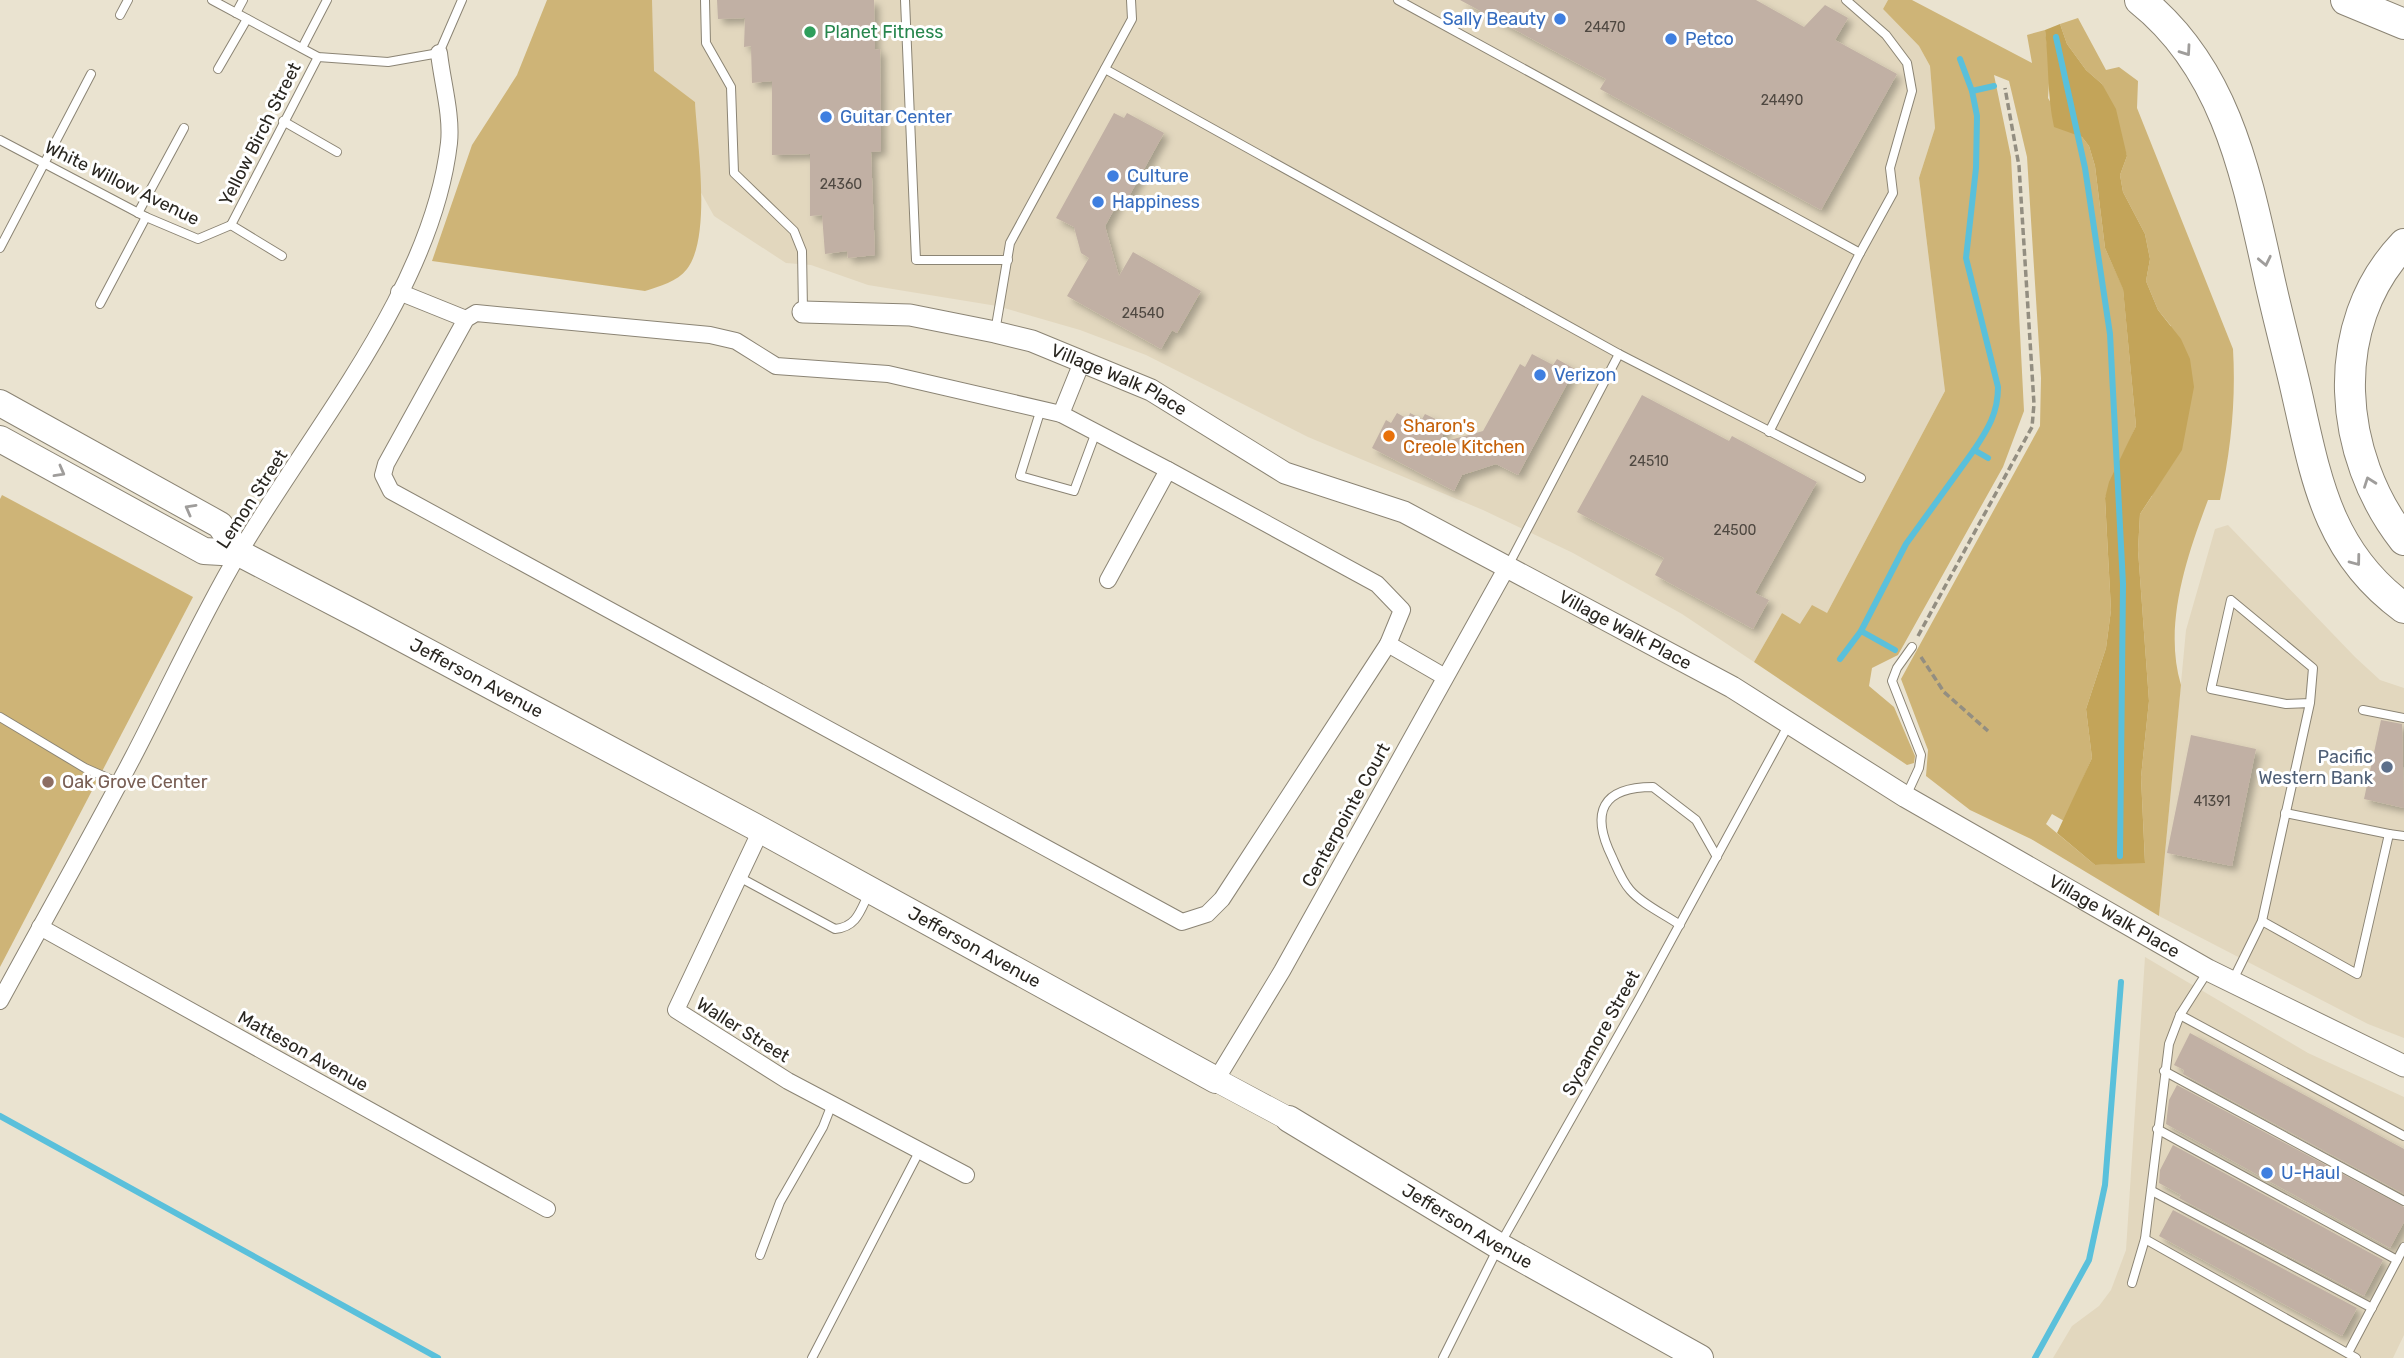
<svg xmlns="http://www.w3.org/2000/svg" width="2404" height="1358" font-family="Rubik,sans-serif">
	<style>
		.built { fill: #e2d7be }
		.green { fill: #ceb477 }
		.forest { fill: #c3a459 }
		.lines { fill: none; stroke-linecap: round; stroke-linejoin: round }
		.stream { stroke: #5ac0db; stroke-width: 6 }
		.building { fill: #c1b0a4; filter: url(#shadow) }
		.service-casing { stroke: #8b8474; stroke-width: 10 }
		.minor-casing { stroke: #8b8474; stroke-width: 18 }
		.tertiary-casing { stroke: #8b8474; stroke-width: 23 }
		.secondary-casing { stroke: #8b8474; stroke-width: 24 }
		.primary-casing { stroke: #8b8474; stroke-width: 28 }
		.motorway-casing { stroke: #8b8474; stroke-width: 32 }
		.path { stroke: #938e81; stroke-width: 3.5; stroke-dasharray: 7 3.5; stroke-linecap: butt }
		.service { stroke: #fff; stroke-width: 8 }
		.minor { stroke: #fff; stroke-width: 16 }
		.tertiary { stroke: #fff; stroke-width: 21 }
		.secondary { stroke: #fff; stroke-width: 23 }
		.primary { stroke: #fff; stroke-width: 26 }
		.motorway { stroke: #fff; stroke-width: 30 }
		.oneway { stroke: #9f9d9b }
		.shop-dot { fill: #3f7fe0; stroke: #fff; stroke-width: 2.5 }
		.leisure-dot { fill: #2e9e5b; stroke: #fff; stroke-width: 2.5 }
		.food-dot { fill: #e8710a; stroke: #fff; stroke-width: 2.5 }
		.service-dot { fill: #5c6f8a; stroke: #fff; stroke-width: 2.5 }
		.education-dot { fill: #8d6e63; stroke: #fff; stroke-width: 2.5 }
		.labels { text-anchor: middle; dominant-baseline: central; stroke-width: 6; stroke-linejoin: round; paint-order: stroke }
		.number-label { font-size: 14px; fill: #4f4841 }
		.shop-label { font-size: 18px; fill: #366cbe; stroke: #fff; text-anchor: start }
		.leisure-label { font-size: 18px; fill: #27864d; stroke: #fff; text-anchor: start }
		.street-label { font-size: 18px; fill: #292620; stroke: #fff }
		.food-label { font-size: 18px; fill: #c56008; stroke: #fff; text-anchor: start }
		.service-label { font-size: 18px; fill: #4e5e75; stroke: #fff; text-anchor: end }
		.education-label { font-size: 18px; fill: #785e54; stroke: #fff; text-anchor: start }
	</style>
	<defs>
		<filter id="shadow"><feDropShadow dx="5" dy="5" stdDeviation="3.5" flood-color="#0004"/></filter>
	</defs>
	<rect width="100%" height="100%" fill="#eae3d0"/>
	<g class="built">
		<polygon points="652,0 1888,0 1883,9 1919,46 1930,66 1935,128 1919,178 1945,391 1827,613 1801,625 1782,613 1754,662 1682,614 1573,553 1483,510 1308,437 1146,355 1080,330 997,306 868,285 811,265 786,263 714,216 699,189 695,102 653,71"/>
		<polygon points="2228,525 2355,657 2380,680 2404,688 2404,1038 2368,1024 2159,916 2186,630 2215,529"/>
		<polygon points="2145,957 2308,1053 2404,1097 2404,1335 2393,1358 2053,1358 2072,1326 2099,1306 2111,1290 2126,1250"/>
	</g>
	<g class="green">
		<path d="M547,0H652L654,71L695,102C697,142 712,236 687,269C677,282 660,286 645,291L432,261L472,145L517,75Z"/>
		<path d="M1888,0H1912L2032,63L2027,35L2045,30L2050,68L2048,98L2067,130L2082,137L2089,146L2095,166L2105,248L2123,288L2136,426L2105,498L2111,610L2106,648L2086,709L2092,758L2064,821L2052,814L2046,824L2095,865L2145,862L2141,777L2149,701L2138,550L2140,514L2152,496L2171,326L2158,310L2146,281L2150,259L2145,234L2123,192L2120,175L2127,156L2102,84L2086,70L2067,44L2060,24L2078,18L2106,70L2119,67L2138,81L2137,108L2233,349C2236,400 2231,450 2220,500H2208C2187,556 2163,625 2181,685L2159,916L2031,839L1970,810L1926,776L1928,750L1901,679L2040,426L2041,378L2027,157L2009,81L1994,75L2011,157L2024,411L2003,467L1898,655L1872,668L1869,686L1894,707L1915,756L1914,763L1907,765L1754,662L1782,613L1800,624L1812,605L1827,613L1945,391L1919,178L1935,128L1930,66L1919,46L1883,9Z"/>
		<polygon points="2,495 193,597 0,967 0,499"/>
	</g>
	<path class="forest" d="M2060,24L2067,44L2086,70L2102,84L2116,109L2127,156L2120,175L2123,192L2145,234L2150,259L2146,281L2158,310L2181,339L2190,359L2194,387L2182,450L2140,514L2138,550L2149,701L2141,777L2145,863L2095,865L2057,833L2092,758L2086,709L2106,648L2111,610L2105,498L2109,482L2136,426L2123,289L2105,248L2095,166L2089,146L2082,137L2054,127C2047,95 2049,63 2045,30Z"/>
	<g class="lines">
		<g class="stream">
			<polyline points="2056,37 2085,168 2110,334 2123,584 2120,856"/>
			<polyline points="1960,59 1972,91 1994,86"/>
			<path d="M1972,91L1977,116L1976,168L1966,258L1998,387C1998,413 1988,429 1974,450"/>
			<polyline points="1861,631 1895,650"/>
			<polyline points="1840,659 1861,631 1906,544 1974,450 1988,458"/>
			<polyline points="0,1116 438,1358"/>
			<polyline points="2035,1358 2089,1260 2105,1185 2121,982"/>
		</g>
	</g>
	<g class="building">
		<polygon points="717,0 874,0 875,50 880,49 881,151 871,152 875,255 848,258 847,251 825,254 822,215 810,216 810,154 772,155 772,81 752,83 751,46 744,47 745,18 718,19"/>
		<polygon points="1460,0 1756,0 1804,27 1825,5 1848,18 1835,40 1897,74 1821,210 1600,89 1606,79"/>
		<polygon points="1114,113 1124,118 1127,113 1164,133 1127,200 1121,197 1105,226 1119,276 1133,252 1201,291 1177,333 1172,330 1161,349 1067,296 1089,258 1081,253 1074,227 1056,218"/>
		<polygon points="1532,354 1553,365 1557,359 1575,369 1518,475 1496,464 1462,475 1454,491 1372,448 1386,420 1391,423 1397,413 1408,419 1410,413 1422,419 1425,414 1448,425 1439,443 1483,431 1520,364 1525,367"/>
		<polygon points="1642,395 1729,441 1732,436 1817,482 1755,593 1769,600 1753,629 1655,575 1664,558 1577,512"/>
		<polygon points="2381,720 2402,724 2404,808 2364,799"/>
		<polygon points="2191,735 2256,749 2232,866 2167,853"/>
		<polygon points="2190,1033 2404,1149 2404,1194 2183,1074 2184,1070 2174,1065"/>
		<polygon points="2177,1085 2404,1207 2404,1222 2390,1248 2166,1124 2169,1100"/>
		<polygon points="2173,1145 2383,1260 2364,1296 2179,1198 2181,1195 2159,1183 2160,1170"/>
		<polygon points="2173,1210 2357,1308 2342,1336 2159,1236"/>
	</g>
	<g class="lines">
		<defs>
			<g id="service">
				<polyline points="212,0 318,57 388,62 439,53 462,0"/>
				<polyline points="705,0 706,43 731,87 734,173 794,231 802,251 803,310"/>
				<polyline points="905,0 916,260 1008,260"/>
				<polyline points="1398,0 1860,253 1769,432"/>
				<polyline points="1846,0 1886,35 1907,63 1912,91 1890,168 1893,193 1860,253"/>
				<polyline points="236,13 243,0"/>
				<polyline points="120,15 128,0"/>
				<polyline points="302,48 327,0"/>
				<polyline points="218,69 247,19"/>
				<polyline points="1105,69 1619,354 1861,478"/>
				<polyline points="283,121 337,152"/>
				<polyline points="0,140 146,217 198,239 231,225"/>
				<polyline points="138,213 184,128"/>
				<polyline points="231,225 318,57"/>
				<polyline points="231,225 282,256"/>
				<polyline points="0,248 91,74"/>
				<polyline points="100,304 146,217"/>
				<polyline points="995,332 1010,243 1132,19 1131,0"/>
				<polyline points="1041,409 1020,476 1074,491 1096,432"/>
				<polyline points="1508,566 1619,354"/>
				<polyline points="2363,710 2404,718"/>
				<polyline points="0,717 85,768 119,783"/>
				<polyline points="1907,794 1919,768 1921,755 1892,681 1897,668 1912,647"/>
				<polyline points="2285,813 2389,834"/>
				<path d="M739,877L835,929C856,927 860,912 868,895"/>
				<polyline points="2262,921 2310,703 2286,704 2211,689 2231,600 2313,668 2310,703"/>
				<path d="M1680,925C1664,914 1642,904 1630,890C1622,881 1617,868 1612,857C1590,812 1602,787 1653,787L1696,820L1717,857"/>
				<polyline points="2233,980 2262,921 2357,974 2389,834 2404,836"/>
				<polyline points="2180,1015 2404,1136"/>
				<polyline points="2164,1071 2404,1201"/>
				<polyline points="2157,1129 2397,1260"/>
				<polyline points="2152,1191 2372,1308"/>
				<polyline points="2145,1239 2356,1358"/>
				<polyline points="760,1255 780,1202 823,1127 832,1104"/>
				<polyline points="2132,1283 2145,1239 2169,1044 2180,1015 2208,971"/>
				<polyline points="2348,1353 2404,1247"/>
				<polyline points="812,1358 920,1150"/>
				<polyline points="1443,1358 1499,1246 1639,999 1789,724"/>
			</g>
			<g id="minor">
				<polyline points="399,292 466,319"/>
				<polyline points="1061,414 1082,362"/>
				<polyline points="1168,470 1061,414 888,374 776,366 736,341 710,335 476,313 466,319 386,464 383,475 391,491 1182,922 1207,914 1222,899 1388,644"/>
				<polyline points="1108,580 1168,470 1377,584 1402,610 1388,644 1445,677"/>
				<polyline points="761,830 676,1010 788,1081 966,1175"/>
				<polyline points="40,927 547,1209"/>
				<path d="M0,1001C44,920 90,839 133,757C168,690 200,619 239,553C311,430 432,290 449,143C452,115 442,81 439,53"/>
				<polyline points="1216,1080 1282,971 1507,567"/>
			</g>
			<g id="tertiary">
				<path id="s1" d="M803,312L910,315L995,332L1032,341L1151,390L1285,473L1404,512L1732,687L1906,797L2208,970L2404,1066"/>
			</g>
			<polyline id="secondary" points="1216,1080 1289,1119"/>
			<g id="primary">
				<polyline points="0,403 220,525 239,553"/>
				<path id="s2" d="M0,439L204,551L239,553L362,617L761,830L1216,1080"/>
				<path id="s3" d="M1289,1119L1499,1246L1700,1358"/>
			</g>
			<g id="motorway">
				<path d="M2140,0C2224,67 2245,169 2267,268C2275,306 2285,343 2294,381C2315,471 2324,550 2404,608"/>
				<polyline points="2346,0 2404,24"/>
				<path d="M2404,244C2326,326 2338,456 2404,540"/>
			</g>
		</defs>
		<use href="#service" class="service-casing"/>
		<use href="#minor" class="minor-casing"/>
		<use href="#tertiary" class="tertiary-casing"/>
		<use href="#secondary" class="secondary-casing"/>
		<use href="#primary" class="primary-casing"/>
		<use href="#motorway" class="motorway-casing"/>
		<g class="path">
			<polyline points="1918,636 2032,427 2034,404 2019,166 2005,88"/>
			<polyline points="1921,657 1944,692 1988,731"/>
		</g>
		<use href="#service" class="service"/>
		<use href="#minor" class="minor"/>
		<use href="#tertiary" class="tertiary"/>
		<use href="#secondary" class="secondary"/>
		<use href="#primary" class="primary"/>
		<use href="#motorway" class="motorway"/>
	</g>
	<defs><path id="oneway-chevron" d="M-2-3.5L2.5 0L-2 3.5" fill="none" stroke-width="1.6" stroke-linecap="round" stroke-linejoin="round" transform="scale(1.75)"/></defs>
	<g class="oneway">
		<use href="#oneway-chevron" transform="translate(2186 51) rotate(55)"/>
		<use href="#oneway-chevron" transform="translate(2265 261) rotate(78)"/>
		<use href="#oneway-chevron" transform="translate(60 472) rotate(29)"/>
		<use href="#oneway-chevron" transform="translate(2369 482) rotate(-110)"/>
		<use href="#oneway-chevron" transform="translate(190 509) rotate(-151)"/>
		<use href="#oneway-chevron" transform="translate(2356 561) rotate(53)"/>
	</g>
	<g class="shop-dot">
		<circle cx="1560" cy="19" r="7"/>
		<circle cx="1671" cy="39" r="7"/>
		<circle cx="826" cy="117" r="7"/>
		<circle cx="1113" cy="176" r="7"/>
		<circle cx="1098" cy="202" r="7"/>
		<circle cx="1540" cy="375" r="7"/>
		<circle cx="2267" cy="1173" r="7"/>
	</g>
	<circle class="leisure-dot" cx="810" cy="32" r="7"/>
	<circle class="food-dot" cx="1389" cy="436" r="7"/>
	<circle class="service-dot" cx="2387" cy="767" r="7"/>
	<circle class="education-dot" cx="48" cy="782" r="7"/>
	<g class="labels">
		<g class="number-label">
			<text x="1605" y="27">24470</text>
			<text x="1782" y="100">24490</text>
			<text x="841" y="184">24360</text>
			<text x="1143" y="313">24540</text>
			<text x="1649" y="461">24510</text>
			<text x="1735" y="530">24500</text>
			<text x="2212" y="801">41391</text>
		</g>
		<g class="shop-label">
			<text x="1546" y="19" text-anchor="end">Sally Beauty</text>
			<text x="1685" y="39">Petco</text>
			<text x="840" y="117">Guitar Center</text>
			<text x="1127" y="176">Culture</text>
			<text x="1112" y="202">Happiness</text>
			<text x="1554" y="375">Verizon</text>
			<text x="2281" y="1173">U-Haul</text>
		</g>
		<g class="leisure-label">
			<text x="824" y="32">Planet Fitness</text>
		</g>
		<g class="street-label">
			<text transform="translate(260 134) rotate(-63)">Yellow Birch Street</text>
			<text transform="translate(122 183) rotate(26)">White Willow Avenue</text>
			<text stroke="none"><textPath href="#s1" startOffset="327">Village Walk Place</textPath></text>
			<text transform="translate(252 499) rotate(-57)">Lemon Street</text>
			<text stroke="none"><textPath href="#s1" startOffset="894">Village Walk Place</textPath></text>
			<text stroke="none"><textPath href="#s2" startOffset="536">Jefferson Avenue</textPath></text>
			<text transform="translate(1346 815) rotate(-61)">Centerpointe Court</text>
			<text stroke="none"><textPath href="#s1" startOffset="1461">Village Walk Place</textPath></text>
			<text stroke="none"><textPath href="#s2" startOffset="1102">Jefferson Avenue</textPath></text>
			<text transform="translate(743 1030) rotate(32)">Waller Street</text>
			<text transform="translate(1601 1033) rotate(-61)">Sycamore Street</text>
			<text transform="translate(303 1051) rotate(29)">Matteson Avenue</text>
			<text stroke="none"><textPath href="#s3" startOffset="208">Jefferson Avenue</textPath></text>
		</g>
		<g class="food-label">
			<text x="1403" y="426">Sharon's<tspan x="1403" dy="21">Creole Kitchen</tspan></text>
		</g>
		<g class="service-label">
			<text x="2373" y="757">Pacific<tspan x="2373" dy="21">Western Bank</tspan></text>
		</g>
		<g class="education-label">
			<text x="62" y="782">Oak Grove Center</text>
		</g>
	</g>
</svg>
